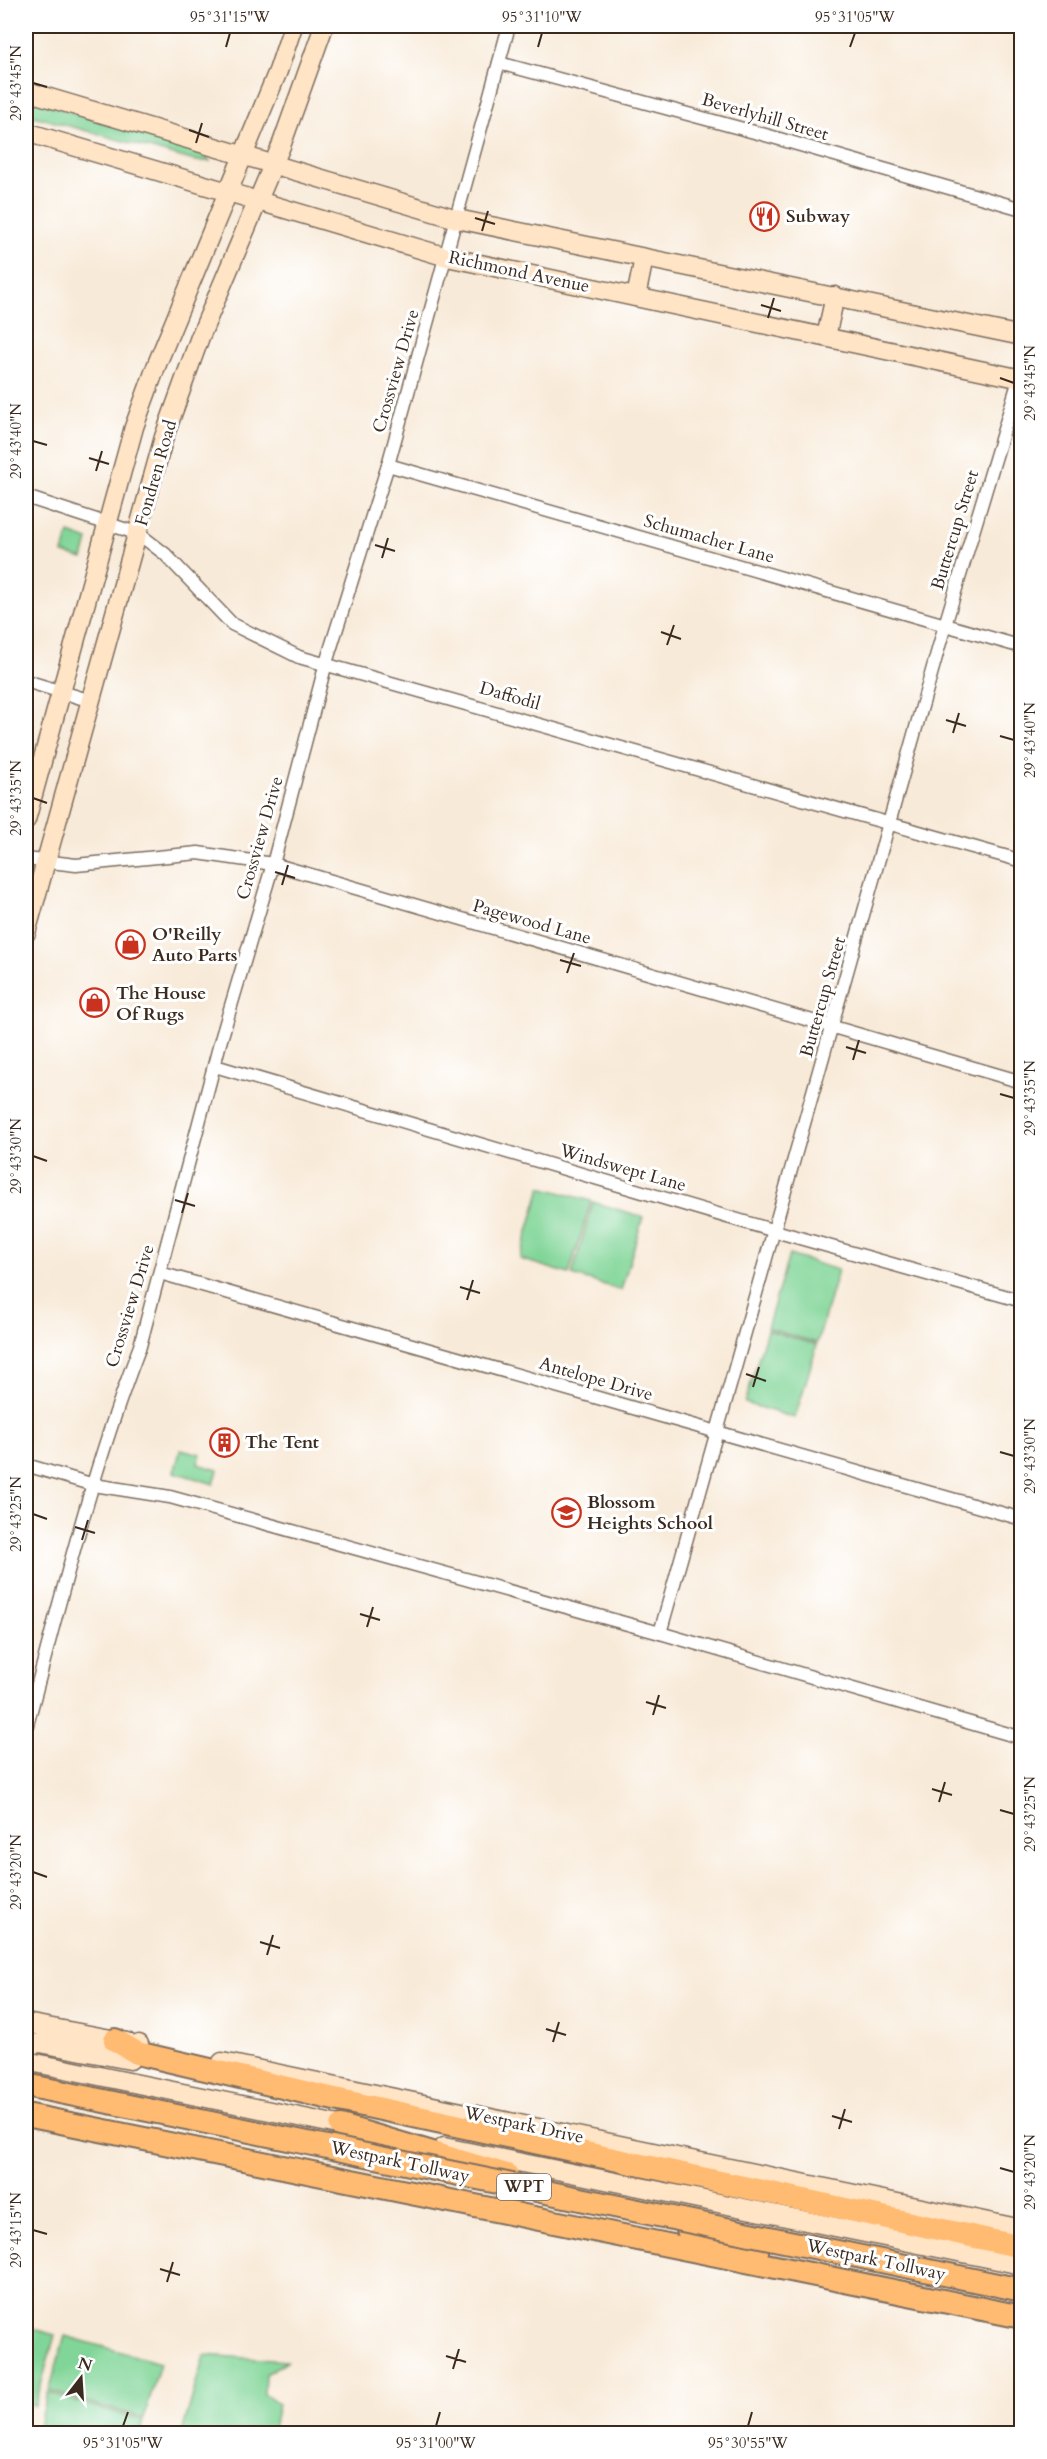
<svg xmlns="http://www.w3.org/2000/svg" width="1047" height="2459" font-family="Cardo,serif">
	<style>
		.green { fill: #81d598; stroke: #5e805b; stroke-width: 1.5 }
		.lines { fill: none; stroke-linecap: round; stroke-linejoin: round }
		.street-casing { stroke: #7d6d5f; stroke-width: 15 }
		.secondary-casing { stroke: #7d6d5f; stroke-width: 21 }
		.highway-casing { stroke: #7d6d5f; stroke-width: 26 }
		.street { stroke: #fff; stroke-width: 12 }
		.secondary { stroke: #ffe4c6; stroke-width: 18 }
		.highway { stroke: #ffbb71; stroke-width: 22 }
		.highway-bridge-casing { stroke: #7d6d5f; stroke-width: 26; stroke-linecap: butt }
		.highway-bridge { stroke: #ffbb71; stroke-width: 22 }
		.ticks { fill: none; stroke: #3b2a1e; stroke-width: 2 }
		.labels { text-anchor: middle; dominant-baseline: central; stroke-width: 6; stroke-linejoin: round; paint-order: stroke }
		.shield { fill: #fff; stroke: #766a62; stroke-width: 1.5 }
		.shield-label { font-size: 16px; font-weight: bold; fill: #3b2a1e }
		.street-label { font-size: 18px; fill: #3b2a1e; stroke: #fff }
		.poi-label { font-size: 18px; font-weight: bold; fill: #3b2a1e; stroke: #fff; text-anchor: start }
		.neatline { fill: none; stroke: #3b2a1e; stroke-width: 2 }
		.ticks-label { font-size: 15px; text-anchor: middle; fill: #3b2a1e }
	</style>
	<rect width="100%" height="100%" fill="#fff"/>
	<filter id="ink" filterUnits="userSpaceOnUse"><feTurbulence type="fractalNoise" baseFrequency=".0167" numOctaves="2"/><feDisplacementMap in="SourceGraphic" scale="12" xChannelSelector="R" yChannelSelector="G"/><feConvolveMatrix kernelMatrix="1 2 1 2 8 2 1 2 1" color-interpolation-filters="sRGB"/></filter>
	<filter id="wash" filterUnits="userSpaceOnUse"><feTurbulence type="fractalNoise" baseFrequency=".008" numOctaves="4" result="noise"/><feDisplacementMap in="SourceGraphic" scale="24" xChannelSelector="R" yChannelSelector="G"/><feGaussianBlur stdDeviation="1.35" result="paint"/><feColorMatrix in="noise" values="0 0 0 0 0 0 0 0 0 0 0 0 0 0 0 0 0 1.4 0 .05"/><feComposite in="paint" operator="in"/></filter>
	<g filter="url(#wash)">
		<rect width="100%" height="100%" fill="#f8ead8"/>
		<g class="green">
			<polygon points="26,98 201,152 210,161 195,161 26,114"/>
			<polygon points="69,533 88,540 83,559 63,553"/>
			<polygon points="541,1187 591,1201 569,1274 520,1259"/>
			<polygon points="593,1202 643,1217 621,1290 572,1275"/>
			<polygon points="789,1255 838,1270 817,1343 767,1328"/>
			<polygon points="767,1330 817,1345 795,1418 745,1403"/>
			<polygon points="181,1449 201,1454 198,1464 218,1470 214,1484 174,1472"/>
			<polygon points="26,2327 55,2335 35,2406 26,2403"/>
			<polygon points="65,2336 160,2363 144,2418 49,2391"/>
			<polygon points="204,2355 287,2361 265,2374 264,2394 278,2404 272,2433 182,2433"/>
			<polygon points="48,2393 143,2420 140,2433 37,2433"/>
		</g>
	</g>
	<g filter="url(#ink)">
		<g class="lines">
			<defs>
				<g id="street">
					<polyline points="499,63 769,136 1022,209"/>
					<polyline points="388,465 1022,647"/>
					<polyline points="26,497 139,534 165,554 232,624 299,657 1022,861"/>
					<polyline points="26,681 91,701"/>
					<polyline points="26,859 76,865 198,853 273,864 1022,1082"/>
					<polyline points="215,1066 775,1231 1022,1301"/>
					<polyline points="160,1273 1022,1519"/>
					<polyline points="26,1465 94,1485 170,1497 660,1633 1022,1738"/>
					<polyline points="660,1633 945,625 1021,373"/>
					<path d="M26,1729C60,1601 92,1470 140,1346L220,1043L273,864L326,663L388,465L509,26"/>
				</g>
				<g id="secondary">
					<polyline points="26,91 457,219 1022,336"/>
					<polyline points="26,132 447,257 1022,379"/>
					<polyline points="636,297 644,258"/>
					<polyline points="826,337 835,296"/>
					<polyline points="26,820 134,427 157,364 278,71 293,26"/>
					<polyline points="26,933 164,437 200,337 281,146 324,26"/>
					<polyline points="26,2023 127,2042"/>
					<polyline points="26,2045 40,2043 130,2060 137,2053 139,2044"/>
					<polyline points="26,2061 353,2128"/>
					<polyline points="222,2062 1022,2229"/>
					<polyline points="444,2147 1022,2265"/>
				</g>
				<g id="highway">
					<polyline points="115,2040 137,2053 330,2098 1022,2247"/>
					<polyline points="26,2115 1022,2317"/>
					<polyline points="341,2126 507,2175"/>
					<polyline points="688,2230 757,2251"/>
				</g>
			</defs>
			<use href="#street" class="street-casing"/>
			<use href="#secondary" class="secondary-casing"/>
			<use href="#highway" class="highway-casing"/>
			<use href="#street" class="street"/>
			<use href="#secondary" class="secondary"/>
			<use href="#highway" class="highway"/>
			<defs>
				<polyline id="highway-bridge" points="26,2085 1022,2290"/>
			</defs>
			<use href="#highway-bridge" class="highway-bridge-casing"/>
			<use href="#highway-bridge" class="highway-bridge"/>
		</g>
	</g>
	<path class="ticks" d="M226,47L230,33M538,47L542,33M850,47L855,33M33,83L47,87M189,130L209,137M196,143L202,123M475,218L495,224M482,231L488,211M761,305L781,311M768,318L774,298M1000,378L1014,383M33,441L47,445M89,458L109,464M96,471L102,451M375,545L395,551M382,558L388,538M661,632L681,639M667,645L674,625M946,720L966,726M953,733L959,713M1000,736L1014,740M33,798L47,803M275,872L295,878M282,885L288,865M560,960L581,966M567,973L574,953M846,1047L866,1053M853,1060L859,1040M1000,1094L1014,1098M33,1156L47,1161M175,1200L195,1206M182,1213L188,1193M460,1287L480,1293M467,1300L473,1280M746,1374L766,1381M753,1387L759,1367M1000,1452L1014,1456M33,1514L47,1519M75,1527L95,1533M82,1540L88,1520M360,1614L380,1620M367,1627L373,1607M646,1702L666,1708M653,1715L659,1695M932,1789L952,1795M939,1802L945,1782M1000,1810L1014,1814M33,1872L47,1877M260,1942L280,1948M267,1955L273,1935M546,2029L566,2035M553,2042L559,2022M832,2116L852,2122M839,2129L845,2109M1000,2168L1014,2172M33,2230L47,2234M160,2269L180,2275M167,2282L173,2262M446,2356L466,2362M453,2369L459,2349M123,2426L128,2412M436,2426L440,2412M748,2426L752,2412"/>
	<defs>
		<symbol id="restaurant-ring" viewBox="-11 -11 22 22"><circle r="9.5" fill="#fff" stroke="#c8321e" stroke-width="1.5"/><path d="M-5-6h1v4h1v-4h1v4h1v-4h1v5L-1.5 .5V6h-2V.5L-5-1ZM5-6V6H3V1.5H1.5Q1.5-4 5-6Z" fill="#c8321e"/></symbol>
		<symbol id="shop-ring" viewBox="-11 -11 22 22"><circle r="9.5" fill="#fff" stroke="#c8321e" stroke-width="1.5"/><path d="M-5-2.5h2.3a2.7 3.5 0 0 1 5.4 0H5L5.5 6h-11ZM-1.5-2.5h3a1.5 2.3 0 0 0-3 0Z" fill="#c8321e"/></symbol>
		<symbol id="building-ring" viewBox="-11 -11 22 22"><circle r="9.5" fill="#fff" stroke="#c8321e" stroke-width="1.5"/><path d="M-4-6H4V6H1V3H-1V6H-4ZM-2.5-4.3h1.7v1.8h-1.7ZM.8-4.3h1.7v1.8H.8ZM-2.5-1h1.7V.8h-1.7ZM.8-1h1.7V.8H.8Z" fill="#c8321e"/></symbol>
		<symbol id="school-ring" viewBox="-11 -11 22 22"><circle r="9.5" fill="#fff" stroke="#c8321e" stroke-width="1.5"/><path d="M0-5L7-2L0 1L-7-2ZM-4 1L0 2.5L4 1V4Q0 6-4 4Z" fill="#c8321e"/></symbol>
	</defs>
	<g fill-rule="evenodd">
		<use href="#restaurant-ring" x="748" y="200" width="33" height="33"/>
		<use href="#shop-ring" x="114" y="928" width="33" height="33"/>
		<use href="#shop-ring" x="78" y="986" width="33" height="33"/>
		<use href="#building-ring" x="208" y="1426" width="33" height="33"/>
		<use href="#school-ring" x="550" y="1496" width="33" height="33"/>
	</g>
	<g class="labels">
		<rect class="shield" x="497" y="2174" width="54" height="26" rx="4.5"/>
		<g class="shield-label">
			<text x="524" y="2187">WPT</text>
		</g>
		<g class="street-label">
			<text transform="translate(765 117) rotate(16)">Beverlyhill Street</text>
			<text transform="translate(519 272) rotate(12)">Richmond Avenue</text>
			<text transform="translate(396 371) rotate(-74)">Crossview Drive</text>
			<text transform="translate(156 473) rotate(-74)">Fondren Road</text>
			<text transform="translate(955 530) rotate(-73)">Buttercup Street</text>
			<text transform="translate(709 539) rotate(16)">Schumacher Lane</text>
			<text transform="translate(510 696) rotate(16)">Daffodil</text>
			<text transform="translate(260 838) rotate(-74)">Crossview Drive</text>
			<text transform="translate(532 922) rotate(16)">Pagewood Lane</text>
			<text transform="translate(823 997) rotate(-74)">Buttercup Street</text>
			<text transform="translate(623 1168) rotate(16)">Windswept Lane</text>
			<text transform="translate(130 1306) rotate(-73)">Crossview Drive</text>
			<text transform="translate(596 1379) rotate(16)">Antelope Drive</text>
			<text transform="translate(524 2125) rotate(12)">Westpark Drive</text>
			<text transform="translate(400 2162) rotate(12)">Westpark Tollway</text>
			<text transform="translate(876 2260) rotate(12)">Westpark Tollway</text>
		</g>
		<g class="poi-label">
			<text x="786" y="216">Subway</text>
			<text x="152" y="934">O'Reilly<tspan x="152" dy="21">Auto Parts</tspan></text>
			<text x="116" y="993">The House<tspan x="116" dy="21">Of Rugs</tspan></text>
			<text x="245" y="1442">The Tent</text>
			<text x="587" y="1502">Blossom<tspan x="587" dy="21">Heights School</tspan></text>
		</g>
	</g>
	<rect width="1047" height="2459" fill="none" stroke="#fff" stroke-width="66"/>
	<g transform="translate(81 2378) rotate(17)" stroke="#ffffff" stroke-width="4.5" paint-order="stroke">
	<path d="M0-4.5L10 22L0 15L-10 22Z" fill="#3b2a1e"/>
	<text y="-9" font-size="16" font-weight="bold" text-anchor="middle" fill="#3b2a1e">N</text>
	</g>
	<rect x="33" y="33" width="981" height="2393" class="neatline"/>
	<g class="ticks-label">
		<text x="230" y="22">95°31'15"W</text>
		<text x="542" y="22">95°31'10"W</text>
		<text x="855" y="22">95°31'05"W</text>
		<text transform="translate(16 83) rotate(-90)" y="5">29°43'45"N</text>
		<text transform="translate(1030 383) rotate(-90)" y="5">29°43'45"N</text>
		<text transform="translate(16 441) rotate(-90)" y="5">29°43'40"N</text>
		<text transform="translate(1030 740) rotate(-90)" y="5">29°43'40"N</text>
		<text transform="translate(16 798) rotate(-90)" y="5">29°43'35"N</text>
		<text transform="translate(1030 1098) rotate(-90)" y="5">29°43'35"N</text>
		<text transform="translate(16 1156) rotate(-90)" y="5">29°43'30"N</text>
		<text transform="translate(1030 1456) rotate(-90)" y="5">29°43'30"N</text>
		<text transform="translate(16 1514) rotate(-90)" y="5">29°43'25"N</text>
		<text transform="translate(1030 1814) rotate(-90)" y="5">29°43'25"N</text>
		<text transform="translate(16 1872) rotate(-90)" y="5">29°43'20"N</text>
		<text transform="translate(1030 2172) rotate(-90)" y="5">29°43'20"N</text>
		<text transform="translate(16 2230) rotate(-90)" y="5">29°43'15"N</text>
		<text x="123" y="2448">95°31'05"W</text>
		<text x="436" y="2448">95°31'00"W</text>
		<text x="748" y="2448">95°30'55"W</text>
	</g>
</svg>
